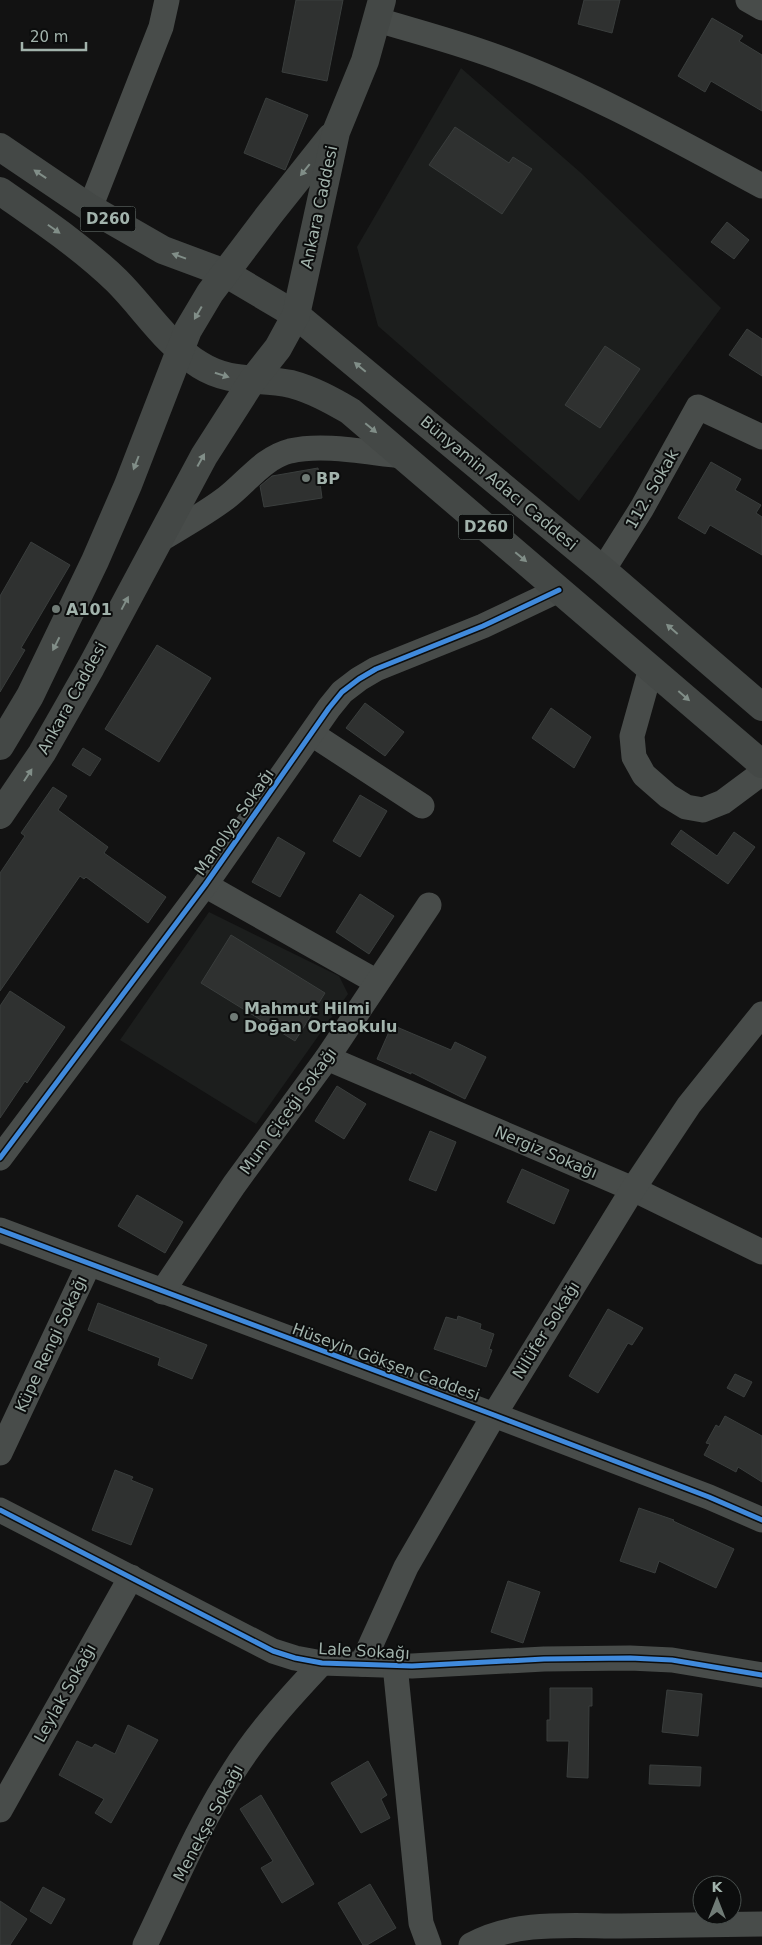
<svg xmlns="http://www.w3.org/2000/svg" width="762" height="1945" font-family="'DejaVu Sans',sans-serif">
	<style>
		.built { fill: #1c1e1d }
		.building { fill: #2f3130; stroke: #3a3e3d }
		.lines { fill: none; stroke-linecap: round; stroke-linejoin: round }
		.minor { stroke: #484c4a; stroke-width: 25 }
		.major { stroke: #444846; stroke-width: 28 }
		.cycleway-casing { stroke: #0c0d0d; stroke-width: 8 }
		.cycleway { stroke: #408adc; stroke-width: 5 }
		.oneway { fill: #818e88 }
		.poi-dot { fill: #707b76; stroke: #0c0d0d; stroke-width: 2 }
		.labels { text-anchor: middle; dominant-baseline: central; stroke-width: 4; stroke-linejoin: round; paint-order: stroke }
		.shield { fill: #0c0d0d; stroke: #75817c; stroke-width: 1 }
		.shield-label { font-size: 15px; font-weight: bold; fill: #a2b3ac }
		.street-label { font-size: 16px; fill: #a2b3ac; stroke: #0c0d0d }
		.poi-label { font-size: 16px; font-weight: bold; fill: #a2b3ac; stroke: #0c0d0d; text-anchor: start }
	</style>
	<rect width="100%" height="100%" fill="#121212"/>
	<g class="built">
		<polygon points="461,68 581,173 721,308 579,501 378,326 357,247"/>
		<polygon points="209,912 339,976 348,994 256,1124 120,1040"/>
	</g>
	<g class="building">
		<polygon points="296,0 343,0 327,81 282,72"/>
		<polygon points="584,0 620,0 612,33 578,24"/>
		<polygon points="712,18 743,36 739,41 762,55 762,111 711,81 705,92 678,76"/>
		<polygon points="266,98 308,115 285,170 244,153"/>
		<polygon points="455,127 509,163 513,157 532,169 502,214 429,165"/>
		<polygon points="727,222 749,240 734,259 711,242"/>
		<polygon points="747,329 762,339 762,376 729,355"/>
		<polygon points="605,346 640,369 600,428 565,405"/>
		<polygon points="711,462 741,479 735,490 761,505 756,513 762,517 762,555 710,525 705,534 678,518"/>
		<polygon points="318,468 322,498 264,507 260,486 272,476"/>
		<polygon points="31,542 70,565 21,648 25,650 0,692 0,596"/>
		<polygon points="157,645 211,678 159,762 105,729"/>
		<polygon points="365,703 404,732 385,756 346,728"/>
		<polygon points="551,708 591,737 574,768 532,738"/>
		<polygon points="83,748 101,759 90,776 72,765"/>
		<polygon points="53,787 67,796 58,810 108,847 104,853 166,897 148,923 86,877 84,879 80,876 0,991 0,873 25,836 21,833"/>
		<polygon points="360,795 387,811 360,857 333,841"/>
		<polygon points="681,830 717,856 734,832 755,847 728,884 671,844"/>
		<polygon points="278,837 305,853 280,897 252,882"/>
		<polygon points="360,894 394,916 369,954 336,932"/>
		<polygon points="231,935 325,993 295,1041 201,983"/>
		<polygon points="10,991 65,1027 27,1083 25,1081 0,1118 0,1006"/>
		<polygon points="392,1025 451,1050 455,1042 486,1057 465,1099 411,1072 411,1074 377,1059"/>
		<polygon points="337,1086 366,1104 344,1139 315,1121"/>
		<polygon points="430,1131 456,1142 436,1191 409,1180"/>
		<polygon points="522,1169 569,1190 554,1224 507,1202"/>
		<polygon points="137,1195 183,1222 165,1253 118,1226"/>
		<polygon points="98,1303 207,1345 192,1379 158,1365 160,1358 88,1330"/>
		<polygon points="608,1309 643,1328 632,1345 628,1343 598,1393 569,1376"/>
		<polygon points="458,1316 481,1324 480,1329 494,1334 489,1349 492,1350 486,1367 434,1349 446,1317 457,1320"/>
		<polygon points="735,1374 752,1382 744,1397 727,1388"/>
		<polygon points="725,1416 762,1436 762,1482 738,1467 736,1472 704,1455 710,1444 706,1443 716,1425 719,1427"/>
		<polygon points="115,1470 133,1477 131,1480 153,1489 131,1545 92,1530"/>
		<polygon points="639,1508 674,1520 673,1521 734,1549 716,1588 659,1561 655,1573 620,1561"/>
		<polygon points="508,1581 540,1592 523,1643 491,1632"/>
		<polygon points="550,1688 592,1688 592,1706 589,1706 588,1778 567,1777 569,1741 547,1741 547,1720 550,1720"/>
		<polygon points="667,1690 702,1694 698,1736 662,1732"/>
		<polygon points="128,1725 158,1740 111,1823 95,1813 104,1799 59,1775 77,1741 92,1748 95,1744 115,1754"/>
		<polygon points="368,1761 387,1795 381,1799 390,1818 361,1833 331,1783"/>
		<polygon points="650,1765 701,1767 700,1786 649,1784"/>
		<polygon points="261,1795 314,1884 282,1903 261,1868 273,1861 240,1809"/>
		<polygon points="370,1884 396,1928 367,1945 363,1945 338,1903"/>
		<polygon points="43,1887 65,1899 51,1924 30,1911"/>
		<polygon points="0,1901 27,1919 10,1945 0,1945"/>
	</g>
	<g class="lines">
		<g class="minor">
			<polyline points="748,0 762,8"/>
			<path d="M378,20C421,33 464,44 505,60C594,93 678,141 762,186"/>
			<polyline points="90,208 161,27 167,0"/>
			<path d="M158,541C181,527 205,514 226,498C247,482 263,458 290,451C324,443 369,453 404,456"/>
			<polyline points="603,570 642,508 698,407 762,437"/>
			<polyline points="651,668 632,736 634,757 644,775 668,796 686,807 703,810 723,802 762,773"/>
			<polyline points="312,734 422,806"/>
			<polyline points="205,885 377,982"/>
			<polyline points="327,1058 633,1189 762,1252"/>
			<polyline points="0,1158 205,885 329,708 342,692 359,679 376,669 483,626 559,590"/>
			<polyline points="0,1230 494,1415 709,1497 762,1520"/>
			<polyline points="162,1292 234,1185 327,1058 429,905"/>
			<polyline points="0,1453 89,1264"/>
			<polyline points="0,1510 273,1651 295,1658 322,1663 412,1666 544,1659 630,1658 672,1660 762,1675"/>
			<polyline points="362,1664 406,1567 494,1415 633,1189 689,1105 762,1014"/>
			<polyline points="395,1665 421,1923 429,1945"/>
			<polyline points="0,1810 131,1577"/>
			<path d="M145,1945C173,1887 198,1826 233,1772C258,1732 290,1697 322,1663"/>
			<path d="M471,1945C516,1920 571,1926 621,1926C668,1925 715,1925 762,1924"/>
		</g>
		<g class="major">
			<polyline points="0,147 90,208 163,250 225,273 296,315 603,570 762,707"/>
			<path d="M0,191C40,219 82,247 117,281C145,309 166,344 200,365C230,384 258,377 291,384C313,390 331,400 350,411L762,764"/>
			<polyline points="0,746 30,696 95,561 128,485 188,330 210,293 269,215 331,137"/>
			<polyline points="0,815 42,753 91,667 204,456 252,381 278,348 296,315 336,132 365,61 382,0"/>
		</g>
		<defs>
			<g id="cycleway">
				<polyline points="0,1158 205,885 329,708 342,692 359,679 376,669 483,626 559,590"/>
				<polyline points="0,1230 494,1415 709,1497 762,1520"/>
				<polyline points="0,1510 273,1651 295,1658 322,1663 412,1666 544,1659 630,1658 672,1660 762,1675"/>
			</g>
		</defs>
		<use href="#cycleway" class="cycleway-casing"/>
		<use href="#cycleway" class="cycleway"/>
	</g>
	<defs><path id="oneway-solid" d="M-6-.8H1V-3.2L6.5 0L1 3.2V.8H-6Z" transform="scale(1.25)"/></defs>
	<g class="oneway">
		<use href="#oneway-solid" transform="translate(305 170) rotate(129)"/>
		<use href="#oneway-solid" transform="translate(40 174) rotate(-146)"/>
		<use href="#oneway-solid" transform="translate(54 229) rotate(35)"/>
		<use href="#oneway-solid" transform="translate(179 256) rotate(-160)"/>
		<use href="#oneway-solid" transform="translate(198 313) rotate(120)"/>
		<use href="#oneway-solid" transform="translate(360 367) rotate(-140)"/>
		<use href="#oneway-solid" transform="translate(222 375) rotate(18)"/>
		<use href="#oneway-solid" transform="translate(371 428) rotate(40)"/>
		<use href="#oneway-solid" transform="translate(201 460) rotate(-61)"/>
		<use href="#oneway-solid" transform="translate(136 463) rotate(111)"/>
		<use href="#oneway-solid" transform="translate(521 557) rotate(40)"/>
		<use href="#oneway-solid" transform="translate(125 603) rotate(-62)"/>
		<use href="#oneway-solid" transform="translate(672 629) rotate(-139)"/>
		<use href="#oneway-solid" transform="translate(56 644) rotate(117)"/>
		<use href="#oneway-solid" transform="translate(684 696) rotate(41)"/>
		<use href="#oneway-solid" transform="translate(28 775) rotate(-57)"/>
	</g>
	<g class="poi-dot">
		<circle cx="306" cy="478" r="5"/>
		<circle cx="56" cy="609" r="5"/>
		<circle cx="234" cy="1017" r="5"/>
	</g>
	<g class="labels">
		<g class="shield">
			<rect x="80.5" y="206.5" width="55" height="25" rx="4"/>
			<rect x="458.5" y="514.5" width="55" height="25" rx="4"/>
		</g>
		<g class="shield-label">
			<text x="108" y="219">D260</text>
			<text x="486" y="527">D260</text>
		</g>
		<g class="street-label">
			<text transform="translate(319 207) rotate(-78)">Ankara Caddesi</text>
			<text transform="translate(499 483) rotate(40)">Bünyamin Adacı Caddesi</text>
			<text transform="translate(652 489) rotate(-60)">112. Sokak</text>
			<text transform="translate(72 698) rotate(-61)">Ankara Caddesi</text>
			<text transform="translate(234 822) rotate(-55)">Manolya Sokağı</text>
			<text transform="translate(288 1111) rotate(-54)">Mum Çiçeği Sokağı</text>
			<text transform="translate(546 1152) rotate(23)">Nergiz Sokağı</text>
			<text transform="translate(546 1330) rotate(-58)">Nilüfer Sokağı</text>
			<text transform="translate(51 1344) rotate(-65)">Küpe Rengi Sokağı</text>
			<text transform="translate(386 1362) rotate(20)">Hüseyin Gökşen Caddesi</text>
			<text transform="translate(364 1651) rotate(3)">Lale Sokağı</text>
			<text transform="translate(65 1693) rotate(-61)">Leylak Sokağı</text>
			<text transform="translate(208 1823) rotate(-62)">Menekşe Sokağı</text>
		</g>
		<g class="poi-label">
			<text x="316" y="478">BP</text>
			<text x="66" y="609">A101</text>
			<text x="244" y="1008">Mahmut Hilmi<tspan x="244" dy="18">Doğan Ortaokulu</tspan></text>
		</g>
	</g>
	<g transform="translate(717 1900)"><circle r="24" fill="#0c0d0d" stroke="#484f4d"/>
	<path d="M0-4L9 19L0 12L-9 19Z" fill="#707b76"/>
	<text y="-8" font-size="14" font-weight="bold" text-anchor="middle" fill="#a2b3ac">K</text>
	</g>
	<path d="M22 42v8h64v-8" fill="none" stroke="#a2b3ac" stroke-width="2.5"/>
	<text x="30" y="42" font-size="15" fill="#a2b3ac" stroke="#0c0d0d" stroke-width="4" paint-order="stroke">20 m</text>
</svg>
